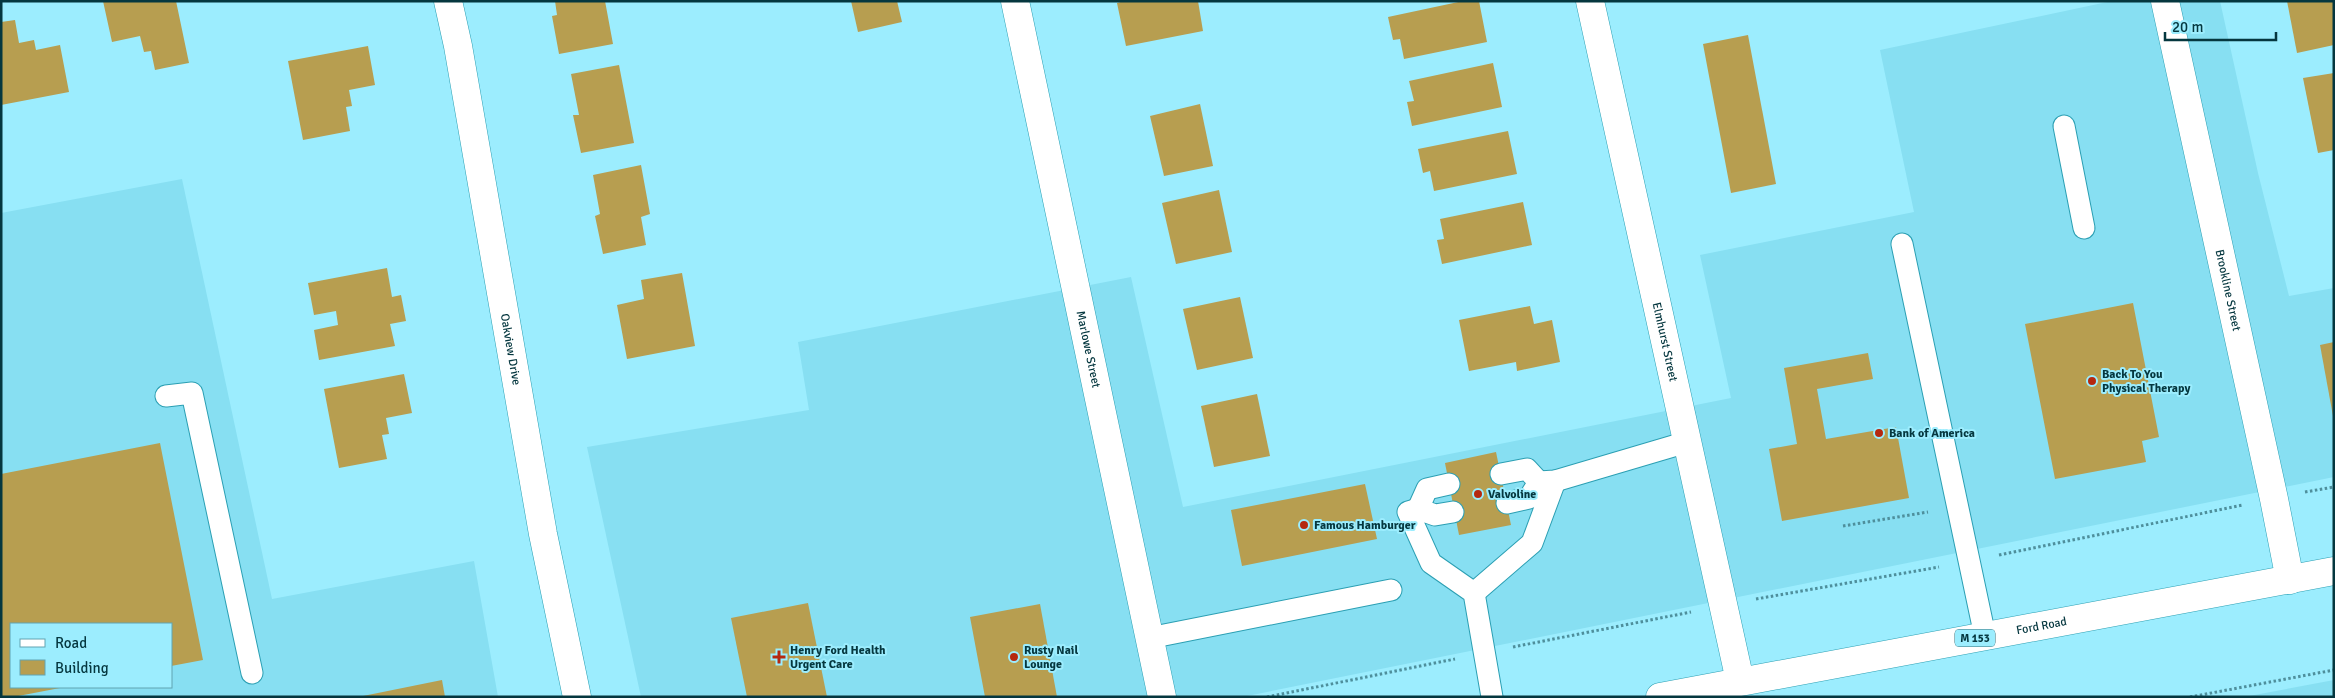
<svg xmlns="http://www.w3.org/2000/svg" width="2335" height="698" font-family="Signika,sans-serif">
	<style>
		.built { fill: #87dff2; fill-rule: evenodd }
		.building { fill: #b79e50 }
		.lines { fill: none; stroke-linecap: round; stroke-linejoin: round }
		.service-casing { stroke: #2b9fb3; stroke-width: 23 }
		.minor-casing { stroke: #2b9fb3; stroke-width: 29 }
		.primary-casing { stroke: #2b9fb3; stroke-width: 29 }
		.path { stroke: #4e8f9c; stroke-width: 3; stroke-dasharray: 2.5 2.5; stroke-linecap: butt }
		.service { stroke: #fff; stroke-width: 21 }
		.minor { stroke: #fff; stroke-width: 28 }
		.primary { stroke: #fff; stroke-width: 28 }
		.poi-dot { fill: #b5280f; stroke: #9cedfe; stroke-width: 2 }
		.labels { text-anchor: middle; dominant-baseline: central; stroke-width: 4; stroke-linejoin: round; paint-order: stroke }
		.shield { fill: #9cedfe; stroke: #326e78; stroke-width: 1 }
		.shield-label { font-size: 11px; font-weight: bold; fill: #05373f }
		.street-label { font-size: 12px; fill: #05373f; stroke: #9cedfe }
		.poi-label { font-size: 12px; font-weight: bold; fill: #05373f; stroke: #9cedfe; text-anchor: start }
	</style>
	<rect width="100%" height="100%" fill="#9cedfe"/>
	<g class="built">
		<polygon points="2112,1 2220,1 2258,173 2289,296 2334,288 2334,477 1242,697 641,697 587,447 809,410 798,342 1131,277 1183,507 1731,398 1700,255 1914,212 1880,50"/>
		<path d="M182,179L272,599L474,561L498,697H1V213ZM11,624H171V687H11Z"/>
		<polygon points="2334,680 2334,697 2244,697"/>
	</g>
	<g class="building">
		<polygon points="103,1 176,1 189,63 155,70 151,51 144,52 140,36 112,42"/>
		<polygon points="555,1 605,1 613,44 559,54 552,16 557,15"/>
		<polygon points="851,1 897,1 902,22 858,32"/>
		<polygon points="1124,1 1198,1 1203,31 1126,46 1117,3"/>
		<polygon points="1463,1 1479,1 1487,42 1404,59 1400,39 1393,40 1388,17"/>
		<polygon points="2287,1 2333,1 2334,45 2297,53"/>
		<polygon points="15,20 19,43 34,40 36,50 60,45 69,92 1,105 1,22"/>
		<polygon points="1748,35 1776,184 1731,193 1703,44"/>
		<polygon points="368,46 375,85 349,90 352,106 346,107 350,131 303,140 288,61"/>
		<polygon points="1493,63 1502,107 1412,126 1407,102 1414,101 1409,81"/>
		<polygon points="619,65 634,143 581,153 573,115 579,115 571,74"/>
		<polygon points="2334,73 2334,150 2318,153 2303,78"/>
		<polygon points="1200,104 1213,166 1164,176 1150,116"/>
		<polygon points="1508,131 1517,174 1434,191 1430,171 1423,173 1418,149"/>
		<polygon points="641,165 650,214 641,217 646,245 603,254 595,216 600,214 593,175"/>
		<polygon points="1219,190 1232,252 1176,264 1162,203"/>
		<polygon points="1523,202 1532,245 1442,264 1437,240 1444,239 1440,219"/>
		<polygon points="387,268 392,297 401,295 406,321 390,324 395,346 319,360 314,330 338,325 336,311 314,315 308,283"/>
		<polygon points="682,273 695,346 627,359 617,305 644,299 641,280"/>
		<polygon points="1240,297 1253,358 1197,370 1183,309"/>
		<polygon points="2133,303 2159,437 2142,441 2146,462 2055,479 2025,324"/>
		<polygon points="1530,306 1534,324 1552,320 1560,362 1517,371 1516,362 1469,371 1459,320"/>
		<polygon points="2334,342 2334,416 2333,416 2320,345"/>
		<polygon points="1868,353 1873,379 1817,389 1826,439 1896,427 1909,498 1782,521 1769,449 1797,444 1784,368"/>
		<polygon points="404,374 412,413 386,418 389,434 382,435 387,459 339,468 324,389"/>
		<polygon points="1257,394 1270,456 1214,467 1201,406"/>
		<polygon points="160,443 203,660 171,666 171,624 11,624 11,687 60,688 13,697 1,697 1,474"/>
		<polygon points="1496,452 1511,525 1459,535 1445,463"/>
		<polygon points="1365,484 1377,539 1242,566 1231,510"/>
		<polygon points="808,603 827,697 747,697 731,618"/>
		<polygon points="1040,604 1057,697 985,697 970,617"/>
		<polygon points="442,680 445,697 363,697 363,696"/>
	</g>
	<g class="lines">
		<defs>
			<g id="service">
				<polyline points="2064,126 2084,228"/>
				<polyline points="1902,244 1985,636"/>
				<polyline points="166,396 192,393 252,673"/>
				<polyline points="1501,474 1527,469 1539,482"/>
				<polyline points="1507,503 1529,498 1539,482 1555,481 1687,442"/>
				<polyline points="1418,509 1427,489 1449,484"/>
				<polyline points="1453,512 1435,515 1418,509 1408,512 1431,563 1474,593 1492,697"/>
				<polyline points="1474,593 1532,543 1555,481"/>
				<polyline points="1149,638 1391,590"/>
			</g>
			<g id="minor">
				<path id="s1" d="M448,1L458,46L543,534L577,697"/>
				<path id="s2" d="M1015,1L1162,697"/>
				<path id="s3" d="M1590,1L1740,681"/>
				<path id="s4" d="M2165,1L2274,499L2290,580"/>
			</g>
			<g id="primary">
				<path id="s5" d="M1660,697L2334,571"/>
			</g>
		</defs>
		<use href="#service" class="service-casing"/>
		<use href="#minor" class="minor-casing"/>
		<use href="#primary" class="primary-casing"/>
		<g class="path">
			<polyline points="2305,492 2334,487"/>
			<polyline points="1843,526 1928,512"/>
			<polyline points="1999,555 2243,505"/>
			<polyline points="1756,599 1939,567"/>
			<polyline points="1513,647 1691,612"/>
			<polyline points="1267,697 1455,659"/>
			<polyline points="2190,697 2334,670"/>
		</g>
		<use href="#service" class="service"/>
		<use href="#minor" class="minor"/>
		<use href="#primary" class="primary"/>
	</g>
	<g class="poi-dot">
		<circle cx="2092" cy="381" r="5"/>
		<circle cx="1879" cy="433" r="5"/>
		<circle cx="1478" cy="494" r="5"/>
		<circle cx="1304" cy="525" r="5"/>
		<path d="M776.5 649.5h5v5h5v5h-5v5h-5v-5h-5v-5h5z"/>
		<circle cx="1014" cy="657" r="5"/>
	</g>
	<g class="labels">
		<rect class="shield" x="1955" y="629.5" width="40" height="17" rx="4"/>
		<g class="shield-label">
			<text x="1975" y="638">M 153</text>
		</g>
		<g class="street-label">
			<text stroke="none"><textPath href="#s4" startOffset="296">Brookline Street</textPath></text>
			<text stroke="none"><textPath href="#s3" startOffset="349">Elmhurst Street</textPath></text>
			<text stroke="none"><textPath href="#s1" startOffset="354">Oakview Drive</textPath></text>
			<text stroke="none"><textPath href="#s2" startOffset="356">Marlowe Street</textPath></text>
			<text stroke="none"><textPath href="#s5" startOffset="388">Ford Road</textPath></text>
		</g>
		<g class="poi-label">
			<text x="2102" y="374">Back To You<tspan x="2102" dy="14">Physical Therapy</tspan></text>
			<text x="1889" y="433">Bank of America</text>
			<text x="1488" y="494">Valvoline</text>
			<text x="1314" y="525">Famous Hamburger</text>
			<text x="790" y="650">Henry Ford Health<tspan x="790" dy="14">Urgent Care</tspan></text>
			<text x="1024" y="650">Rusty Nail<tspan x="1024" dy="14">Lounge</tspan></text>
		</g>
	</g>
	<rect width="2335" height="698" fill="none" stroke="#05373f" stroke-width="5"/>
	<rect x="10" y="623" width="162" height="65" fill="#9cedfe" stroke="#60a4b2"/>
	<rect x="20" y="639" width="25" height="8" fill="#ffffff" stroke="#60a4b2"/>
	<text x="55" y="648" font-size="15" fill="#05373f">Road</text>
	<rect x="20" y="660" width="25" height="15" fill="#b79e50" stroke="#60a4b2"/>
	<text x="55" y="673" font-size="15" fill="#05373f">Building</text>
	<path d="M2165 32v8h111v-8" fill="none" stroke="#05373f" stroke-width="2.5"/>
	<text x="2172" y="32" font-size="15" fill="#05373f" stroke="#9cedfe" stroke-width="4" paint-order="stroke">20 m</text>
</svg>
